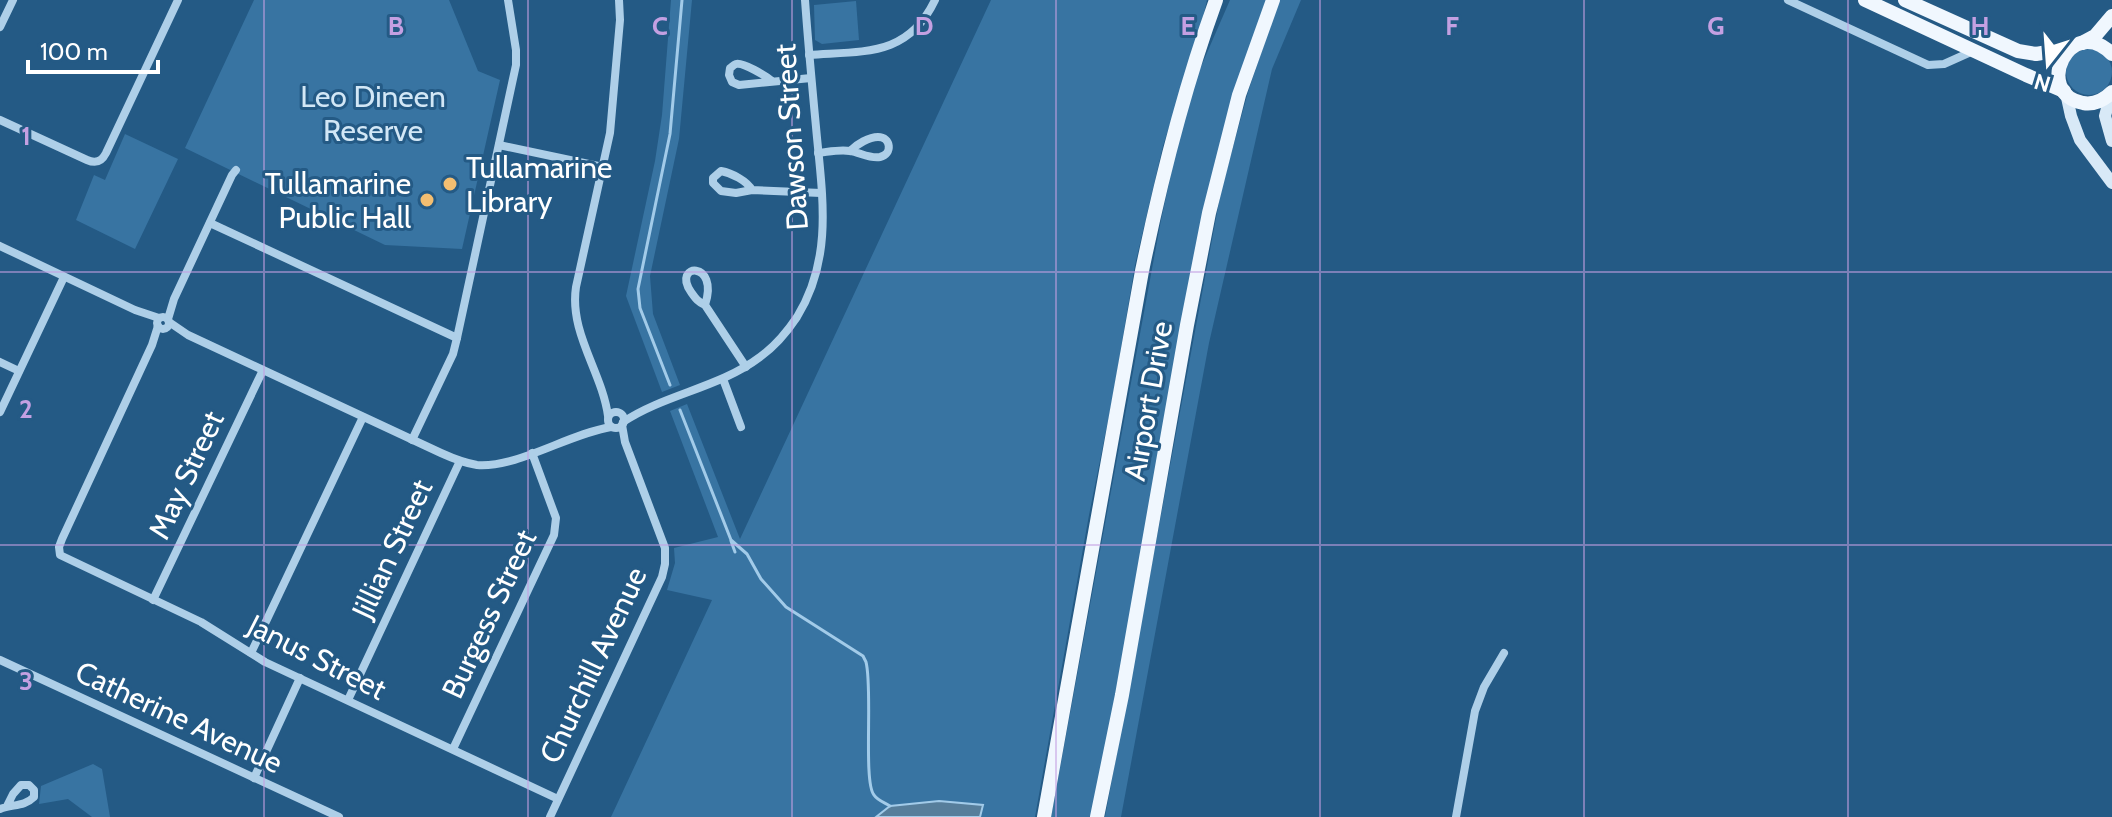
<svg xmlns="http://www.w3.org/2000/svg" width="2112" height="817" font-family="Cabin,sans-serif">
	<style>
		.green { fill: #3874a2 }
		.water { fill: #577e9b; stroke: #a2cbe9; stroke-width: 2 }
		.lines { fill: none; stroke-linecap: round; stroke-linejoin: round }
		.stream { stroke: #a2cbe9; stroke-width: 3 }
		.street { stroke: #aecfe8; stroke-width: 8 }
		.secondary { stroke: #d8e9f7; stroke-width: 12 }
		.primary { stroke: #f0f7fe; stroke-width: 14 }
		.grid { fill: none; stroke: #c4a0e2; stroke-width: 2; stroke-opacity: 0.55 }
		.poi-dot { fill: #f3be71; stroke: #245a85; stroke-width: 3 }
		.labels { text-anchor: middle; dominant-baseline: central; stroke-width: 6; stroke-linejoin: round; paint-order: stroke }
		.park-label { font-size: 30px; fill: #d2e7f6; stroke: #245a85 }
		.street-label { font-size: 30px; fill: #fff; stroke: #245a85 }
		.poi-label { font-size: 30px; fill: #fff; stroke: #245a85; text-anchor: start }
		.grid-label { font-size: 26px; text-anchor: middle; font-weight: bold; fill: #c4a0e2; stroke: #245a85; stroke-width: 6; stroke-linejoin: round; paint-order: stroke }
	</style>
	<rect width="100%" height="100%" fill="#245a85"/>
	<g class="green">
		<polygon points="254,0 449,0 478,71 500,80 462,249 385,245 185,148"/>
		<polygon points="671,0 692,0 679,139 650,276 653,314 680,385 662,392 626,296 655,161 662,115"/>
		<polygon points="991,0 1207,0 1201,26 1163,146 1135,265 1113,396 1089,515 1035,817 611,817 712,600 667,590 675,563 674,548 718,537 670,411 687,404 740,539"/>
		<polygon points="1230,0 1269,0 1237,88 1094,817 1051,817 1161,220 1177,146 1196,78"/>
		<polygon points="1279,0 1301,0 1272,69 1209,343 1121,817 1105,817 1221,191 1248,92"/>
		<polygon points="856,1 859,40 822,44 815,40 814,5"/>
		<circle cx="2089" cy="72" r="23"/>
		<polygon points="125,134 178,159 135,249 76,220 94,175 105,180"/>
		<polygon points="93,764 102,769 110,817 92,817 68,799 39,804 41,786"/>
	</g>
	<polygon class="water" points="939,801 983,805 980,817 876,817 890,806"/>
	<g class="lines">
		<g class="stream">
			<polyline points="670,385 640,308 638,289 670,134 682,0"/>
			<path d="M680,410L731,540L747,554L761,579L786,607L863,656L866,662C873,688 863,782 874,795C877,800 885,803 890,806"/>
			<polyline points="731,541 735,552"/>
		</g>
		<g class="street">
			<polyline points="1788,0 1928,65 1944,64 1973,51"/>
			<polyline points="0,27 13,0"/>
			<path d="M809,55C864,51 908,57 935,0"/>
			<path d="M772,81C766,76 743,62 736,64C733,65 732,67 730,68L729,75L732,82L739,85L811,78"/>
			<path d="M0,120L87,160C96,164 102,161 106,153L178,0"/>
			<polyline points="499,145 603,167"/>
			<path d="M818,153C828,152 840,149 850,151C859,152 870,159 880,157C893,154 891,137 878,137C869,137 857,144 850,151"/>
			<path d="M752,190C747,181 732,173 721,171L713,178V183L721,191L736,193L752,190L821,193"/>
			<polyline points="210,223 457,338"/>
			<polyline points="0,246 135,310 159,318"/>
			<path d="M705,305C720,260 671,263 691,292C696,299 698,302 705,305L746,367"/>
			<circle cx="163" cy="323" r="6"/>
			<polyline points="168,319 174,299 232,175 236,170"/>
			<path d="M169,322L188,335L441,453C452,458 464,463 477,465C518,468 568,434 611,427"/>
			<polyline points="158,326 152,345 62,539 59,547 60,555 201,622 265,662 558,799"/>
			<polyline points="0,362 19,371"/>
			<polyline points="723,379 741,427"/>
			<circle cx="616" cy="420" r="8"/>
			<polyline points="0,412 64,277"/>
			<path d="M608,416C602,372 569,333 576,287L610,133L620,20L619,0"/>
			<path d="M623,422C665,394 719,388 760,357C774,347 787,332 797,317C834,257 822,194 816,127C812,85 808,42 805,0"/>
			<polyline points="412,440 453,354 457,338 516,65 516,50 508,0"/>
			<polyline points="153,600 263,370"/>
			<polyline points="251,653 363,417"/>
			<polyline points="0,660 339,817"/>
			<polyline points="348,700 460,461"/>
			<polyline points="453,749 554,535 556,518 532,453"/>
			<polyline points="254,778 300,678"/>
			<path d="M0,809C12,804 24,807 34,797V790L29,785H21L13,794L7,806"/>
			<polyline points="550,817 662,577 665,564 665,548 625,442 622,425"/>
			<polyline points="1456,817 1475,711 1484,687 1504,653"/>
		</g>
		<g class="secondary">
			<polyline points="2066,93 2071,116 2080,140 2112,183"/>
			<polyline points="2111,93 2105,116 2112,141"/>
		</g>
		<g class="primary">
			<polyline points="1865,0 2026,75 2064,91"/>
			<polyline points="1905,0 2018,51 2036,54 2071,48"/>
			<polyline points="2082,43 2095,36 2112,16"/>
			<path d="M2112,54C2070,12 2032,93 2083,103C2095,105 2104,100 2112,92"/>
			<path d="M1044,817L1142,271C1161,179 1184,88 1216,0"/>
			<polyline points="1097,817 1122,695 1187,325 1209,213 1239,95 1273,0"/>
		</g>
	</g>
	<path class="grid" d="M264,0V817M528,0V817M792,0V817M1056,0V817M1320,0V817M1584,0V817M1848,0V817M0,272H2112M0,545H2112"/>
	<g class="poi-dot">
		<circle cx="450" cy="184" r="8"/>
		<circle cx="427" cy="200" r="8"/>
	</g>
	<g class="labels">
		<g class="park-label">
			<text x="373" y="96">Leo Dineen<tspan x="373" dy="34">Reserve</tspan></text>
		</g>
		<g class="street-label">
			<text transform="translate(791 137) rotate(-94)">Dawson Street</text>
			<text transform="translate(1148 401) rotate(-80)">Airport Drive</text>
			<text transform="translate(186 475) rotate(-65)">May Street</text>
			<text transform="translate(392 549) rotate(-65)">Jillian Street</text>
			<text transform="translate(489 614) rotate(-65)">Burgess Street</text>
			<text transform="translate(317 657) rotate(27)">Janus Street</text>
			<text transform="translate(593 665) rotate(-65)">Churchill Avenue</text>
			<text transform="translate(179 717) rotate(25)">Catherine Avenue</text>
		</g>
		<g class="poi-label">
			<text x="466" y="167">Tullamarine<tspan x="466" dy="34">Library</tspan></text>
			<text x="411" y="183" text-anchor="end">Tullamarine<tspan x="411" dy="34">Public Hall</tspan></text>
		</g>
	</g>
	<g class="grid-label">
		<text x="396" y="35">B</text>
		<text x="660" y="35">C</text>
		<text x="924" y="35">D</text>
		<text x="1188" y="35">E</text>
		<text x="1452" y="35">F</text>
		<text x="1716" y="35">G</text>
		<text x="1980" y="35">H</text>
		<text x="26" y="145">1</text>
		<text x="26" y="418">2</text>
		<text x="26" y="690">3</text>
	</g>
	<g transform="translate(2048 64) rotate(197)" stroke="#245a85" stroke-width="6" paint-order="stroke">
	<path d="M0-6L14 30L0 20L-14 30Z" fill="#ffffff"/>
	<text y="-12" font-size="22" font-weight="bold" text-anchor="middle" fill="#ffffff">N</text>
	</g>
	<path d="M28 60v12h130v-12" fill="none" stroke="#ffffff" stroke-width="4"/>
	<text x="40" y="60" font-size="24" fill="#ffffff" stroke="#245a85" stroke-width="6" paint-order="stroke">100 m</text>
</svg>
